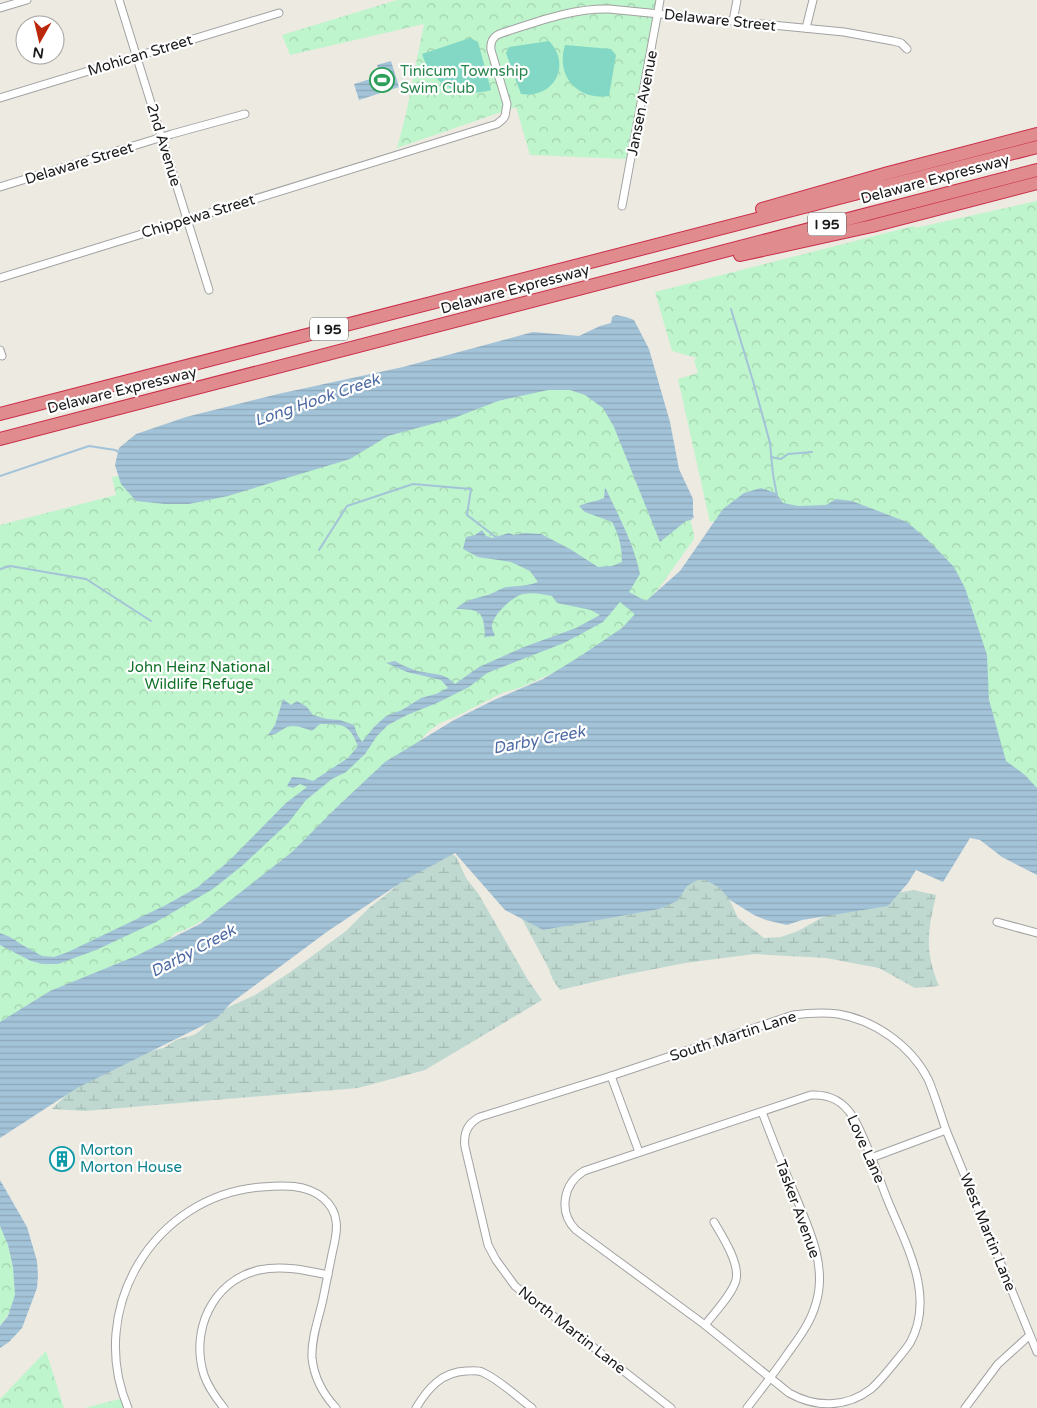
<svg xmlns="http://www.w3.org/2000/svg" width="1037" height="1408" font-family="'Varela Round',sans-serif">
	<style>
		.wetland { fill: url(#wetland-marsh) }
		.park { fill: url(#park-crowns) }
		.pitch { fill: #82d8c4 }
		.water { fill: url(#water-rules) }
		.lines { fill: none; stroke-linecap: round; stroke-linejoin: round }
		.stream { stroke: #a3c3d8; stroke-width: 2 }
		.street-casing { stroke: #a2a2a2; stroke-width: 9 }
		.highway-casing { stroke: #cb2d4a; stroke-width: 14 }
		.street { stroke: #fff; stroke-width: 7 }
		.highway { stroke: #e08c8e; stroke-width: 12 }
		.labels { text-anchor: middle; dominant-baseline: central; stroke-width: 4.5; stroke-linejoin: round; paint-order: stroke }
		.shield { fill: #fff; stroke: #5f5f5f; stroke-width: 1 }
		.shield-label { font-size: 14px; font-weight: bold; fill: #1b1b1b }
		.street-label { font-size: 15px; fill: #1b1b1b; stroke: #fff }
		.leisure-label { font-size: 15px; fill: #27864d; stroke: #fff; text-anchor: start }
		.park-label { font-size: 15px; fill: #117128; stroke: #fff }
		.culture-label { font-size: 15px; fill: #0d838f; stroke: #fff; text-anchor: start }
		.water-label { font-size: 16px; font-style: italic; fill: #4e6ba4; stroke: #fff }
	</style>
	<defs>
		<pattern id="wetland-marsh" width="20" height="14" patternUnits="userSpaceOnUse" patternTransform="scale(1.25)"><rect width="20" height="14" fill="#bfd9d1"/><path d="M1 5h8M5 5V1M11 12h8M15 12V8" fill="none" stroke="#a4bab3"/></pattern>
		<pattern id="park-crowns" width="20" height="18" patternUnits="userSpaceOnUse" patternTransform="scale(1.25)"><rect width="20" height="18" fill="#bef5cc"/><path d="M2 6a3 3 0 1 1 6 0M12 15a3 3 0 1 1 6 0" fill="none" stroke="#a3d1af"/></pattern>
		<pattern id="water-rules" width="6" height="5" patternUnits="userSpaceOnUse" patternTransform="scale(1.25)"><rect width="6" height="5" fill="#a3c3d8"/><path d="M0 2.5h6" fill="none" stroke="#8ca7b9"/></pattern>
	</defs>
	<rect width="100%" height="100%" fill="#eceae1"/>
	<g class="wetland">
		<path d="M473,828L715,868L738,918L764,938L781,937L798,931L823,917L865,899L913,890L936,895C928,931 924,950 939,986L915,988L879,968L826,958L754,954L685,963L619,976L560,990L553,980L548,967Z"/>
		<polygon points="448,849 457,858 466,878 478,893 528,980 542,1000 425,1070 358,1088 85,1111 52,1109 73,1088 141,1053 164,1048 176,1040 194,1035 200,1031 218,1012 255,995 289,973 346,931 369,908 392,890 397,885"/>
	</g>
	<g class="park">
		<polygon points="397,0 657,0 626,159 530,155 516,107 397,148 406,114 424,24 290,55 282,35"/>
		<polygon points="1037,201 1037,808 717,521 710,522 678,379 698,373 694,360 697,358 672,351 655,292 914,226 915,228"/>
		<polygon points="554,382 663,408 694,535 694,539 659,588 629,622 618,632 579,661 522,687 502,693 455,717 440,723 429,731 417,744 409,764 213,915 189,928 176,933 157,949 0,1042 0,525 116,495 112,477 164,470"/>
		<path d="M0,1226C9,1242 17,1276 15,1294C14,1306 7,1317 0,1326Z"/>
		<polygon points="46,1351 64,1408 0,1408 0,1399"/>
		<polygon points="124,1398 128,1408 85,1408"/>
	</g>
	<g class="pitch">
		<path d="M470,38L478,42L491,90C459,99 432,85 422,54Z"/>
		<path d="M549,41C572,65 554,99 521,94L506,53L509,47Z"/>
		<path d="M565,45L611,49L616,55L609,96C578,101 555,76 565,45Z"/>
	</g>
	<g class="water">
		<polygon points="391,61 399,87 359,100 354,84 380,76 377,65"/>
		<polygon points="616,315 626,317 634,320 649,349 670,422 679,469 693,499 693,515 694,517 691,520 686,521 660,542 614,427 603,408 585,395 570,390 548,390 498,401 454,418 388,436 350,459 228,496 189,504 165,504 136,501 121,484 115,465 119,448 136,434 186,417 278,394 403,367 533,332 579,336 600,326 611,323 612,317"/>
		<path d="M605,487C618,515 634,544 640,574L629,592L646,601L680,571L723,509L744,493L761,488L776,493L783,503L798,506L826,505L836,499L852,501L907,522L929,541L954,567L965,588L987,655L989,700L1006,761L1025,775L1037,788V875L1002,857L980,840L970,838L943,882L916,870L908,883L888,906L802,920L787,925L766,920L754,915L730,900L720,888L706,880H698L687,886L677,901L659,909L543,930L505,910L455,853L405,880L328,931L231,1003L217,1018L198,1028L77,1088L0,1138V1022L50,991L136,956L200,924L292,852L336,808L385,762L454,720L494,700L543,679L579,657L622,628L635,614L620,602L603,622L564,643L487,673L469,687L437,703L407,715L388,725L377,736L365,754L346,772L332,779L306,800L289,822L243,865L213,889L156,922L96,950L58,964H43L31,961L0,945V933L10,937L24,946L42,956L54,957L68,952L166,905L198,887L229,861L286,803L307,787L300,784L293,788L287,786L292,777L304,778L313,781L348,758L358,746C349,724 344,724 320,724L312,731C304,728 295,724 287,727C280,730 276,736 268,735L275,725L283,699L291,705L297,701L307,707L313,715L327,719L340,720L354,725L357,734L362,742L374,727L386,716L402,710L421,698L436,694L448,688L441,680L407,672L386,663L395,661L402,665L417,671L441,675L448,678L455,684L479,667L524,647L576,628L600,615L591,610L557,603L552,596C543,594 533,592 523,594C513,596 490,617 492,628C492,629 495,635 495,636L485,637C484,612 481,609 456,609C464,600 477,598 488,595C495,593 500,588 507,587C517,586 528,586 538,582L530,571L511,562L478,557L463,549L466,537L475,535L482,530L486,536L492,538L509,533L514,535L525,533L541,534L570,549L598,567L612,566L622,562C622,547 619,535 612,522L585,512L579,506C587,502 595,502 604,498Z"/>
		<polygon points="0,1180 27,1227 37,1261 38,1275 37,1288 22,1328 9,1342 0,1348 0,1326 8,1316 15,1295 13,1267 8,1245 0,1226"/>
	</g>
	<g class="lines">
		<g class="stream">
			<polyline points="731,309 753,381 770,443 773,474 777,496"/>
			<polyline points="771,457 781,459 788,454 812,452"/>
			<polyline points="0,476 89,446 115,450 119,452"/>
			<polyline points="319,550 347,506 413,484 471,489 467,515 497,538"/>
			<polyline points="0,569 10,566 86,579 151,621"/>
		</g>
		<defs>
			<g id="street">
				<polyline points="119,0 209,290"/>
				<polyline points="0,8 27,0"/>
				<polyline points="733,21 737,0"/>
				<polyline points="806,28 813,0"/>
				<polyline points="0,98 279,13"/>
				<polyline points="0,187 172,134 245,114"/>
				<polyline points="622,206 660,0"/>
				<path d="M0,278L497,124L503,119L505,116L507,104L491,50C490,41 493,36 502,33C537,22 572,8 609,9L844,32L893,41L901,43L907,49"/>
				<polyline points="0,350 2,356"/>
				<polyline points="997,922 1037,933"/>
				<polyline points="611,1076 639,1152"/>
				<path d="M811,1095C830,1094 843,1101 853,1117C868,1143 877,1174 888,1201C906,1245 936,1296 910,1343C906,1349 901,1355 896,1361C888,1371 880,1381 871,1389C846,1408 816,1408 789,1393L705,1325L576,1230C558,1212 563,1184 584,1171Z"/>
				<polyline points="871,1158 946,1130"/>
				<path d="M705,1325C714,1313 732,1295 736,1280C740,1263 722,1236 714,1222"/>
				<path d="M128,1408C86,1309 154,1195 262,1187C283,1185 306,1184 323,1198C330,1204 335,1212 336,1221C338,1232 334,1244 332,1254C329,1269 326,1284 323,1299C319,1318 311,1338 312,1358C314,1377 323,1394 336,1408"/>
				<path d="M224,1408C216,1398 208,1387 204,1375C190,1331 212,1281 259,1270C282,1265 305,1270 328,1275"/>
				<path d="M416,1408C428,1388 442,1372 466,1371C471,1371 477,1370 482,1372C500,1380 516,1396 532,1408"/>
				<path d="M671,1408L515,1286L496,1260L488,1245L465,1147C463,1133 468,1123 480,1117L611,1076L793,1015C808,1013 823,1012 838,1014C875,1020 911,1046 928,1079C935,1095 940,1113 946,1130L1037,1352"/>
				<path d="M747,1408C761,1390 775,1372 788,1353C799,1338 811,1322 816,1303C828,1264 807,1225 793,1190C782,1164 772,1138 762,1112"/>
				<polyline points="965,1408 998,1364 1030,1335"/>
			</g>
			<g id="highway">
				<polyline points="762,209 888,173 1037,134"/>
				<polyline points="740,255 872,226 1037,183"/>
				<polyline points="0,414 1037,147"/>
				<polyline points="0,439 1037,170"/>
			</g>
		</defs>
		<use href="#street" class="street-casing"/>
		<use href="#highway" class="highway-casing"/>
		<use href="#street" class="street"/>
		<use href="#highway" class="highway"/>
	</g>
	<defs>
		<symbol id="stadium-ring" viewBox="-11 -11 22 22"><circle r="9.5" fill="#fff" stroke="#2e9e5b" stroke-width="1.5"/><path d="M0-5a6.5 5 0 1 0 0 10a6.5 5 0 1 0 0-10ZM-3.5-1.8h7v3.6h-7Z" fill="#2e9e5b"/></symbol>
		<symbol id="building-ring" viewBox="-11 -11 22 22"><circle r="9.5" fill="#fff" stroke="#0f9aa8" stroke-width="1.5"/><path d="M-4-6H4V6H1V3H-1V6H-4ZM-2.5-4.3h1.7v1.8h-1.7ZM.8-4.3h1.7v1.8H.8ZM-2.5-1h1.7V.8h-1.7ZM.8-1h1.7V.8H.8Z" fill="#0f9aa8"/></symbol>
	</defs>
	<g fill-rule="evenodd">
		<use href="#stadium-ring" x="368" y="66" width="28" height="28"/>
		<use href="#building-ring" x="48" y="1145" width="28" height="28"/>
	</g>
	<g class="labels">
		<g class="shield">
			<rect x="808" y="212.5" width="38" height="23" rx="4"/>
			<rect x="310" y="317.5" width="38" height="23" rx="4"/>
		</g>
		<g class="shield-label">
			<text x="827" y="224">I 95</text>
			<text x="329" y="329">I 95</text>
		</g>
		<g class="street-label">
			<text transform="translate(720 20) rotate(6)">Delaware Street</text>
			<text transform="translate(140 55) rotate(-17)">Mohican Street</text>
			<text transform="translate(642 103) rotate(-79)">Jansen Avenue</text>
			<text transform="translate(164 145) rotate(73)">2nd Avenue</text>
			<text transform="translate(79 163) rotate(-17)">Delaware Street</text>
			<text transform="translate(935 179) rotate(-15)">Delaware Expressway</text>
			<text transform="translate(198 216) rotate(-17)">Chippewa Street</text>
			<text transform="translate(515 289) rotate(-15)">Delaware Expressway</text>
			<text transform="translate(122 390) rotate(-14)">Delaware Expressway</text>
			<text transform="translate(733 1036) rotate(-18)">South Martin Lane</text>
			<text transform="translate(866 1149) rotate(66)">Love Lane</text>
			<text transform="translate(798 1209) rotate(70)">Tasker Avenue</text>
			<text transform="translate(988 1232) rotate(68)">West Martin Lane</text>
			<text transform="translate(572 1330) rotate(38)">North Martin Lane</text>
		</g>
		<g class="leisure-label">
			<text x="400" y="71">Tinicum Township<tspan x="400" dy="17">Swim Club</tspan></text>
		</g>
		<g class="park-label">
			<text x="199" y="667">John Heinz National<tspan x="199" dy="17">Wildlife Refuge</tspan></text>
		</g>
		<g class="culture-label">
			<text x="80" y="1150">Morton<tspan x="80" dy="17">Morton House</tspan></text>
		</g>
		<g class="water-label">
			<text transform="translate(317 400) rotate(-19)">Long Hook Creek</text>
			<text transform="translate(539 740) rotate(-11)">Darby Creek</text>
			<text transform="translate(193 951) rotate(-28)">Darby Creek</text>
		</g>
	</g>
	<g transform="translate(40 40) rotate(188)"><circle r="24" fill="#ffffff" stroke="#a4a4a4"/>
	<path d="M0-4L9 19L0 12L-9 19Z" fill="#bb270b"/>
	<text y="-8" font-size="14" font-weight="bold" text-anchor="middle" fill="#1b1b1b">N</text>
	</g>
</svg>
